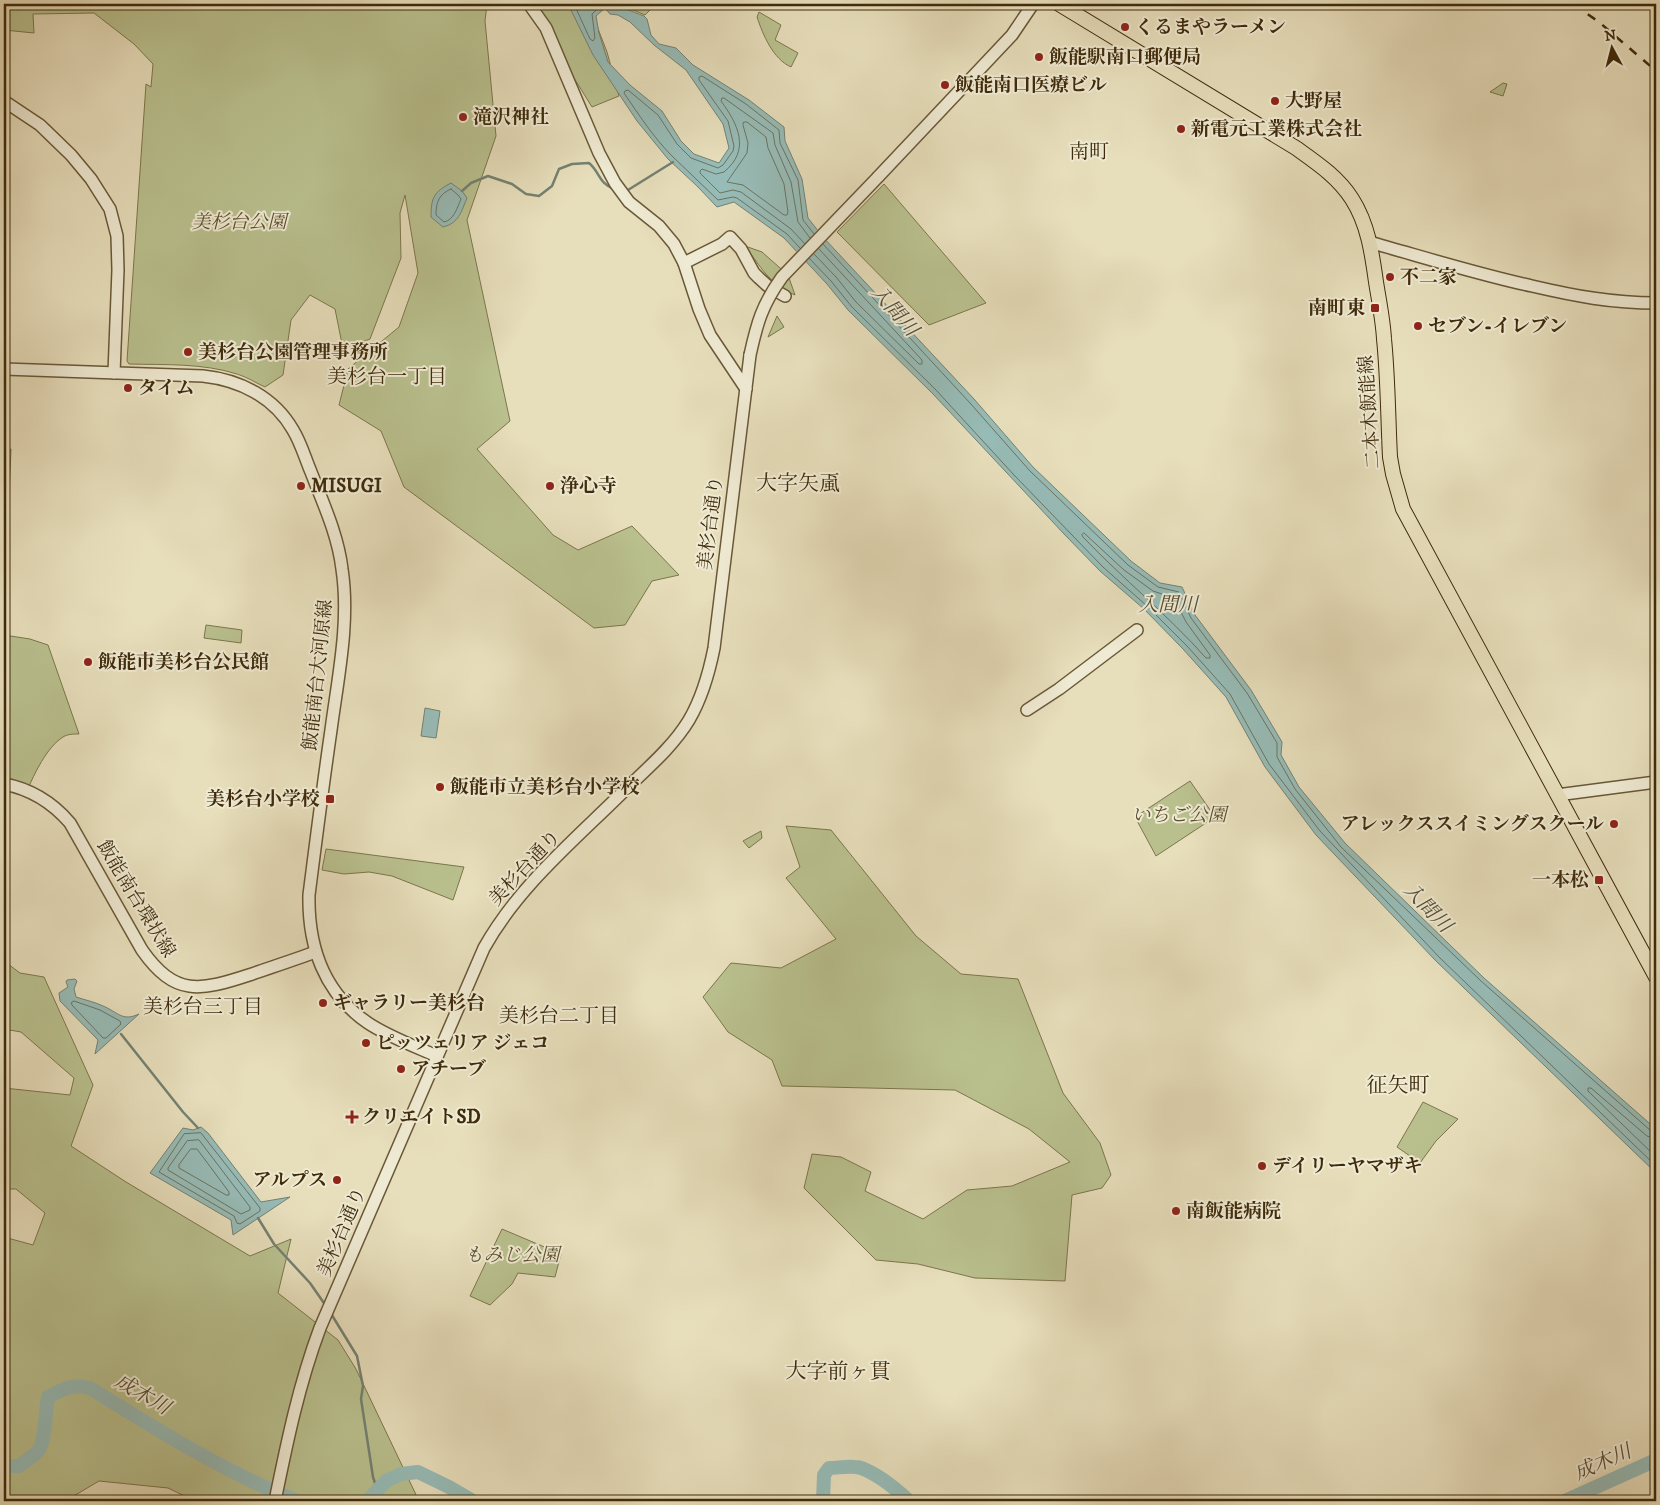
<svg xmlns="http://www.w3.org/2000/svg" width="1660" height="1505" font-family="'IM FELL DW Pica','Noto Serif JP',serif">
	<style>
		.green { fill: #b9c08e; stroke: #7c764c }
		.water { fill: #97bbb6; stroke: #748172; fill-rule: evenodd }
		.pier { fill: #e7debb }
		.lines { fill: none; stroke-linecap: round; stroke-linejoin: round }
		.shore { stroke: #6b7360; stroke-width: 1 }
		.stream { stroke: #748172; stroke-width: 2.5 }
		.river { stroke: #97bbb6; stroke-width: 14 }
		.minor-casing { stroke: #695837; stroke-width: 14 }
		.major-casing { stroke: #3f2b0b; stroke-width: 16 }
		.minor { stroke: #efead3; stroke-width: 11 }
		.major { stroke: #e7debb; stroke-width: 14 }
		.rail { stroke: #3f2b0b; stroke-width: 2.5; stroke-dasharray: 9 9; stroke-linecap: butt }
		.minor-bridge-casing { stroke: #695837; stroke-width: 14; stroke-linecap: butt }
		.minor-bridge { stroke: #efead3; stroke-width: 11 }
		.poi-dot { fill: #8f2418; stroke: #efead3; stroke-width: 2 }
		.labels { text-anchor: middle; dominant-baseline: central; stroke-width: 4; stroke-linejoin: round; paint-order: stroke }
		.poi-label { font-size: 19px; font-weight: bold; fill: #3f2b0b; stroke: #efead3; text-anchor: start }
		.park-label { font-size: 19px; font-style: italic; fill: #5e502c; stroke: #efead3 }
		.street-label { font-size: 19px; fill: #3f2b0b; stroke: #efead3 }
		.neighbourhood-label { font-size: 20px; fill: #3f2b0b; stroke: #efead3 }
		.water-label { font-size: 20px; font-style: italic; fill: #554f36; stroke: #efead3 }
		.quarter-label { font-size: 21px; fill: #3f2b0b; stroke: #efead3 }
	</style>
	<rect width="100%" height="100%" fill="#e7debb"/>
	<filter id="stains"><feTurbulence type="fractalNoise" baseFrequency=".004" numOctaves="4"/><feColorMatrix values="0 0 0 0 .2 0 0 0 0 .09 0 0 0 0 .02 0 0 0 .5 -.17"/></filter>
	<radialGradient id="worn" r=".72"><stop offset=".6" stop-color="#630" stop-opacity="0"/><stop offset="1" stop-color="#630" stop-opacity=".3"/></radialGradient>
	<g class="green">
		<path d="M4,4H487L485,21L496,136L467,220L510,421L477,449L553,535L578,550L632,526L679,575L652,581L625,625L594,628L404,487L381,431L339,405L348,369L399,327L418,273L405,195L400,213L401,258L370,339L343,349L335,309L310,295L291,320L283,375L265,387C256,383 247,377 237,374C202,363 166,365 129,364L127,361L146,84L151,87L153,64L134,44L94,13L33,14L34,33L4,30Z"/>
		<polygon points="528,4 579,4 593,16 607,52 619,96 592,107"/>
		<polygon points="624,4 656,4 645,15 626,7"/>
		<path d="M759,12L781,25L775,40L798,53L791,67C773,59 763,35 757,17Z"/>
		<polygon points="1503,83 1507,84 1503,96 1490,92"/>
		<polygon points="884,184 986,303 929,325 837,232"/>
		<path d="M745,246L762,252L788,275L795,295C769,284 761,267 745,246Z"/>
		<polygon points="777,316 784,327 768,337"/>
		<polygon points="4,449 11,449 9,496 4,496"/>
		<polygon points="206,625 242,630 241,643 204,638"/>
		<path d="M4,635L30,639L48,645L79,734C73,734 68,734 63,737C47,747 34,774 27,791L4,784Z"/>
		<polygon points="1190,781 1215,817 1156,856 1135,817"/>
		<polygon points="786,826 831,830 916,936 961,974 1018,979 1063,1093 1100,1143 1111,1175 1102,1188 1072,1195 1065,1281 975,1278 918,1264 876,1260 804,1188 812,1154 841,1157 871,1172 865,1191 923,1219 967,1190 1012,1186 1070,1162 1029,1129 955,1090 782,1086 772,1060 728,1032 703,997 731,963 781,968 836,939 786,878 800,867"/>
		<polygon points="761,831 762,838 749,848 743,841"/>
		<polygon points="326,849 464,867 453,900 392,876 369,872 344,874 322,870"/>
		<polygon points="4,961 20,973 44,977 93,1085 71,1146 126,1182 250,1256 291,1239 278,1293 338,1340 356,1369 419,1501 195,1501 168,1488 99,1481 72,1497 49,1501 4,1501 4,1237 33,1245 45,1213 16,1189 4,1189 4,1088 70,1095 74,1078 21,1032 4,1029"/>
		<polygon points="1423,1102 1458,1119 1436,1141 1420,1163 1397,1147"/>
		<polygon points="502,1229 561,1254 555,1277 518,1273 512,1284 490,1305 470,1296"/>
	</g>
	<g class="water">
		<path d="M568,4H622L626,9L644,16L647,19L651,35L659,44L676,48L693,65L749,100L784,127L785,141L802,179L808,218L823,237L974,399L1033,467L1131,561L1160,583L1182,587L1195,615L1251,690L1282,742L1281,755L1299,787L1345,843L1484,978L1656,1129V1173L1436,961L1316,835L1265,767L1226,697L1183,649L1144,609L1100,571L1065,535L933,394L848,310L827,284L784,238L734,202L717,207L697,186L668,159L637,121L593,55ZM605,8L610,14L618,15L630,22L654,45L686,70L723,124L729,148L719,163L694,154L681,141L662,111L630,85L608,62L599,33L596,16Z"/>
		<path d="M451,183L462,191L467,198C461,212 459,223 443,227L431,217C431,197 434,192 451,183Z"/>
		<polygon points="425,708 440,711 436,738 421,736"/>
		<path d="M75,979L77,981L74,989L76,997C85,1000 95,1002 103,1006C118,1012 122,1022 139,1014L95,1054L98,1040L60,1001L59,993L68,987L66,982L67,980Z"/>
		<polygon points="201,1127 208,1133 261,1202 290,1197 233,1235 231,1220 150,1173 183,1128 193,1130"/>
	</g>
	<polygon class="pier" points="819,228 828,239 804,264 795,253"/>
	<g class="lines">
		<g class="shore">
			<polyline points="574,4 590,39 593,41 595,38 592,14 603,4"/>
			<polygon points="744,122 747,122 766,137 768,148 784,184 788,212 787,215 784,215 743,185 727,182 747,153 748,143 743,125"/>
			<path d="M451,189L458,195L461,199C457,208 454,220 444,222L436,215C436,202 439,194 451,189Z"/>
			<path d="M805,244L791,229L741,192L733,190L720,193L700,173V171L702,169L716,174L724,172C751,150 738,124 721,101L722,98H724L773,133L775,145L791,182L798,222L810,238"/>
			<polyline points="823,244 970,403 1030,471 1128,565 1158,587 1179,592 1191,618 1247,693 1277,743 1277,757 1295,789 1341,847 1481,981 1651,1131 1656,1132"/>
			<path d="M800,248L787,234L737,198L733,197L718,200C703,185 687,171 672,156C654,138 639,115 624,93L625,91L628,90L658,115L677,144L691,158L718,168L723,165L733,151L734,146L728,121L699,80V77L702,76L746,104L779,130L780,143L798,180L803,220L814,234"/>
			<polyline points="814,254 836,277 856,302 919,364 922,364 922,360 819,249"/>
			<polyline points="809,258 831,281 852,307 936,390 1014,475 1103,567 1147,606 1187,646 1230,694 1269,764 1320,831 1440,958 1656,1166"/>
			<path d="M1084,533L1124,570L1153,591L1174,598L1186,622L1210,655V658H1206C1168,615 1123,579 1083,537L1082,535Z"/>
			<polygon points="72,1002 74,1001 100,1010 120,1021 121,1024 106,1038 103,1038 72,1005"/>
			<polygon points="201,1133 260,1208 260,1211 240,1224 237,1223 234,1216 159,1172 184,1134"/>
			<polyline points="1656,1139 1647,1136 1591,1088 1588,1088 1588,1091 1656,1157"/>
			<polygon points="199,1140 250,1207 250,1210 241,1214 168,1170 168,1168 187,1141"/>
			<polygon points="191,1149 197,1149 229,1192 229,1195 226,1195 179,1168 179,1165"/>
		</g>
		<g class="stream">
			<polyline points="624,190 628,190 673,162"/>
			<path d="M462,191L471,183L488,176L512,184L526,194L539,196L552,186L559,169L572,164L589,163C600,172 598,183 614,189"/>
			<polyline points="121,1034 183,1112 198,1128"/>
			<polyline points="258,1218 274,1244 310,1283 326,1306"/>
			<polyline points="330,1312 357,1356 363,1386 361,1399 373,1477 375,1483 381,1487"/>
		</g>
		<g class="river">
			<path d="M4,1466H19C25,1461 33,1457 38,1451C46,1441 45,1411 48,1397C66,1388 70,1384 90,1388C156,1429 224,1472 297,1501"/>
			<polyline points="367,1501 386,1481 401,1474 418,1472 449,1487 473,1501"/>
			<path d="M823,1501L824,1475L829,1468C838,1468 852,1465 861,1468C878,1474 896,1489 909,1501"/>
			<polyline points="1565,1501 1656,1460"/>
		</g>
		<defs>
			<g id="minor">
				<polyline points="529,4 546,28 599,153 615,183 629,202 659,226 674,244 684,263 699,309 710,335 746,389"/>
				<polyline points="4,101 40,125 71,155 91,179 110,209 117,236 118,270 114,373"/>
				<polyline points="878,177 1012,35 1033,4"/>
				<path d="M1369,242C1423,257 1477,274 1532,286C1575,296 1612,303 1656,303"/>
				<polyline points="684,263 722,244 730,237 741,249 754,273 759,278 769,287 785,296"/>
				<path d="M4,369L203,376C240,380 274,397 293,430C301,443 305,458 311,472C323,503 338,535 342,569C350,622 338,677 331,730C323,785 316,840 309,895C308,946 324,993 368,1023C389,1037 414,1046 437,1056"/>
				<polyline points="1027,710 1059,689 1137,630"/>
				<path d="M4,784C31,789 52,802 70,823L142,950C175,997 200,991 249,975C272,967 294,960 315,952"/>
				<polyline points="1557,795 1656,782"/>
				<path d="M275,1501C287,1442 299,1384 320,1328L484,948C519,885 577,838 628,787C650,766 674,745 689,720C702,698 709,673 714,648L750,355"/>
			</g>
			<path id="major" d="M1059,4L1296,148C1317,163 1338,177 1352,199C1368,224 1372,253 1376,282C1379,301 1383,320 1384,339C1388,378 1388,418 1390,457L1393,474L1403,509L1656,977"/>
		</defs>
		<use href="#minor" class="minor-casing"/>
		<use href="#major" class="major-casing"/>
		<use href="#minor" class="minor"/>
		<use href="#major" class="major"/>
		<polyline class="rail" points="1573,4 1599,22 1656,71"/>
		<defs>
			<path id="minor-bridge" d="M750,355C757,323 762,305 782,277L878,177"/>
		</defs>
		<use href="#minor-bridge" class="minor-bridge-casing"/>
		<use href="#minor-bridge" class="minor-bridge"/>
	</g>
	<g class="poi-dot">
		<circle cx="1125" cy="27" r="5"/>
		<circle cx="1039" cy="57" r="5"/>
		<circle cx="945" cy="85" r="5"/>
		<circle cx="1275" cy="101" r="5"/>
		<circle cx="463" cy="117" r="5"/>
		<circle cx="1181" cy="129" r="5"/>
		<circle cx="1390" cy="277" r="5"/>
		<rect x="1370" y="303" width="10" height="10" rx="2.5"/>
		<circle cx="1418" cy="326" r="5"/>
		<circle cx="188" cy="352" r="5"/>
		<circle cx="128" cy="388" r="5"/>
		<circle cx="301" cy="486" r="5"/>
		<circle cx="550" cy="486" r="5"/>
		<circle cx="88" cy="662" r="5"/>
		<circle cx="440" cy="787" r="5"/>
		<rect x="325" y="794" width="10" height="10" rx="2.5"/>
		<circle cx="1614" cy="824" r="5"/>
		<rect x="1594" y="875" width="10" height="10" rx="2.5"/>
		<circle cx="323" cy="1003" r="5"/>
		<circle cx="366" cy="1043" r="5"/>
		<circle cx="401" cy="1069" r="5"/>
		<path d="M349.5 1109.5h5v5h5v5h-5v5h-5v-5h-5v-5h5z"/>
		<circle cx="1262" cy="1166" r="5"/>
		<circle cx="337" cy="1180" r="5"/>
		<circle cx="1176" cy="1211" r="5"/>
	</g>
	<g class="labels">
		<g class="poi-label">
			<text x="1135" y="27">くるまやラーメン</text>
			<text x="1049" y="57">飯能駅南口郵便局</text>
			<text x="955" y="85">飯能南口医療ビル</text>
			<text x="1285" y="101">大野屋</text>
			<text x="473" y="117">滝沢神社</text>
			<text x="1191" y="129">新電元工業株式会社</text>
			<text x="1400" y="277">不二家</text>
			<text x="1365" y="308" text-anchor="end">南町東</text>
			<text x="1428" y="326">セブン-イレブン</text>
			<text x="198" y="352">美杉台公園管理事務所</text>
			<text x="138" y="388">タイム</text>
			<text x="311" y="486">MISUGI</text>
			<text x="560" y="486">浄心寺</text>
			<text x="98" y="662">飯能市美杉台公民館</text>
			<text x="450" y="787">飯能市立美杉台小学校</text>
			<text x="320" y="799" text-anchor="end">美杉台小学校</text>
			<text x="1604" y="824" text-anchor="end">アレックススイミングスクール</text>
			<text x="1589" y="880" text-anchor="end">一本松</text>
			<text x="333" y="1003">ギャラリー美杉台</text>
			<text x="376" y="1043">ピッツェリア ジェコ</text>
			<text x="411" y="1069">アチーブ</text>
			<text x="362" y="1117">クリエイトSD</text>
			<text x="1272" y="1166">デイリーヤマザキ</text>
			<text x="327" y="1180" text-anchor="end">アルプス</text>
			<text x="1186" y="1211">南飯能病院</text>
		</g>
		<g class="park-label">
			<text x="239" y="222">美杉台公園</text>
			<text x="1179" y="815">いちご公園</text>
			<text x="512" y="1255">もみじ公園</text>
		</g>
		<g class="street-label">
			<text transform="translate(1370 412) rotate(-94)">二本木飯能線</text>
			<text transform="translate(711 523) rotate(-83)">美杉台通り</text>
			<text transform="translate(318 675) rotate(-84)">飯能南台大河原線</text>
			<text transform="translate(525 868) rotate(-47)">美杉台通り</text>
			<text transform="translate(136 899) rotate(59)">飯能南台環状線</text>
			<text transform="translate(342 1232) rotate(-67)">美杉台通り</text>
		</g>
		<g class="neighbourhood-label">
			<text x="1089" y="152">南町</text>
			<text x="387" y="377">美杉台一丁目</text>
			<text x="203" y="1007">美杉台三丁目</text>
			<text x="559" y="1016">美杉台二丁目</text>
		</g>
		<g class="water-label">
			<text transform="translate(894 311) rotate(49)">入間川</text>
			<text x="1168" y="605">入間川</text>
			<text transform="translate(1427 908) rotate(46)">入間川</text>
			<text transform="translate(142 1395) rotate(30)">成木川</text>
			<text transform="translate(1603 1463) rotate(-24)">成木川</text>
		</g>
		<g class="quarter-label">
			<text x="798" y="484">大字矢颪</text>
			<text x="1398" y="1086">征矢町</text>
			<text x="838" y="1372">大字前ヶ貫</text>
		</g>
	</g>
	<rect width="1660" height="1505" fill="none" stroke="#e7debb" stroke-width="20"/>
	<rect x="5" y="5" width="1650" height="1495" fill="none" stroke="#3f2b0b" stroke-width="2.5"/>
	<rect x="10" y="10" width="1640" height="1485" fill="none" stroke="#3f2b0b"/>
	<g transform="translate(1612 48) rotate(353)" stroke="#efead3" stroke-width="4" paint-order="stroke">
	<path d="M0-4L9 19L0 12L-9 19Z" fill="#3f2b0b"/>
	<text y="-8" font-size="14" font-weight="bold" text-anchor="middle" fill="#3f2b0b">N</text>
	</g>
	<rect width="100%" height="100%" filter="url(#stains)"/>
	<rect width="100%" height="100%" fill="url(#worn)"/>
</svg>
